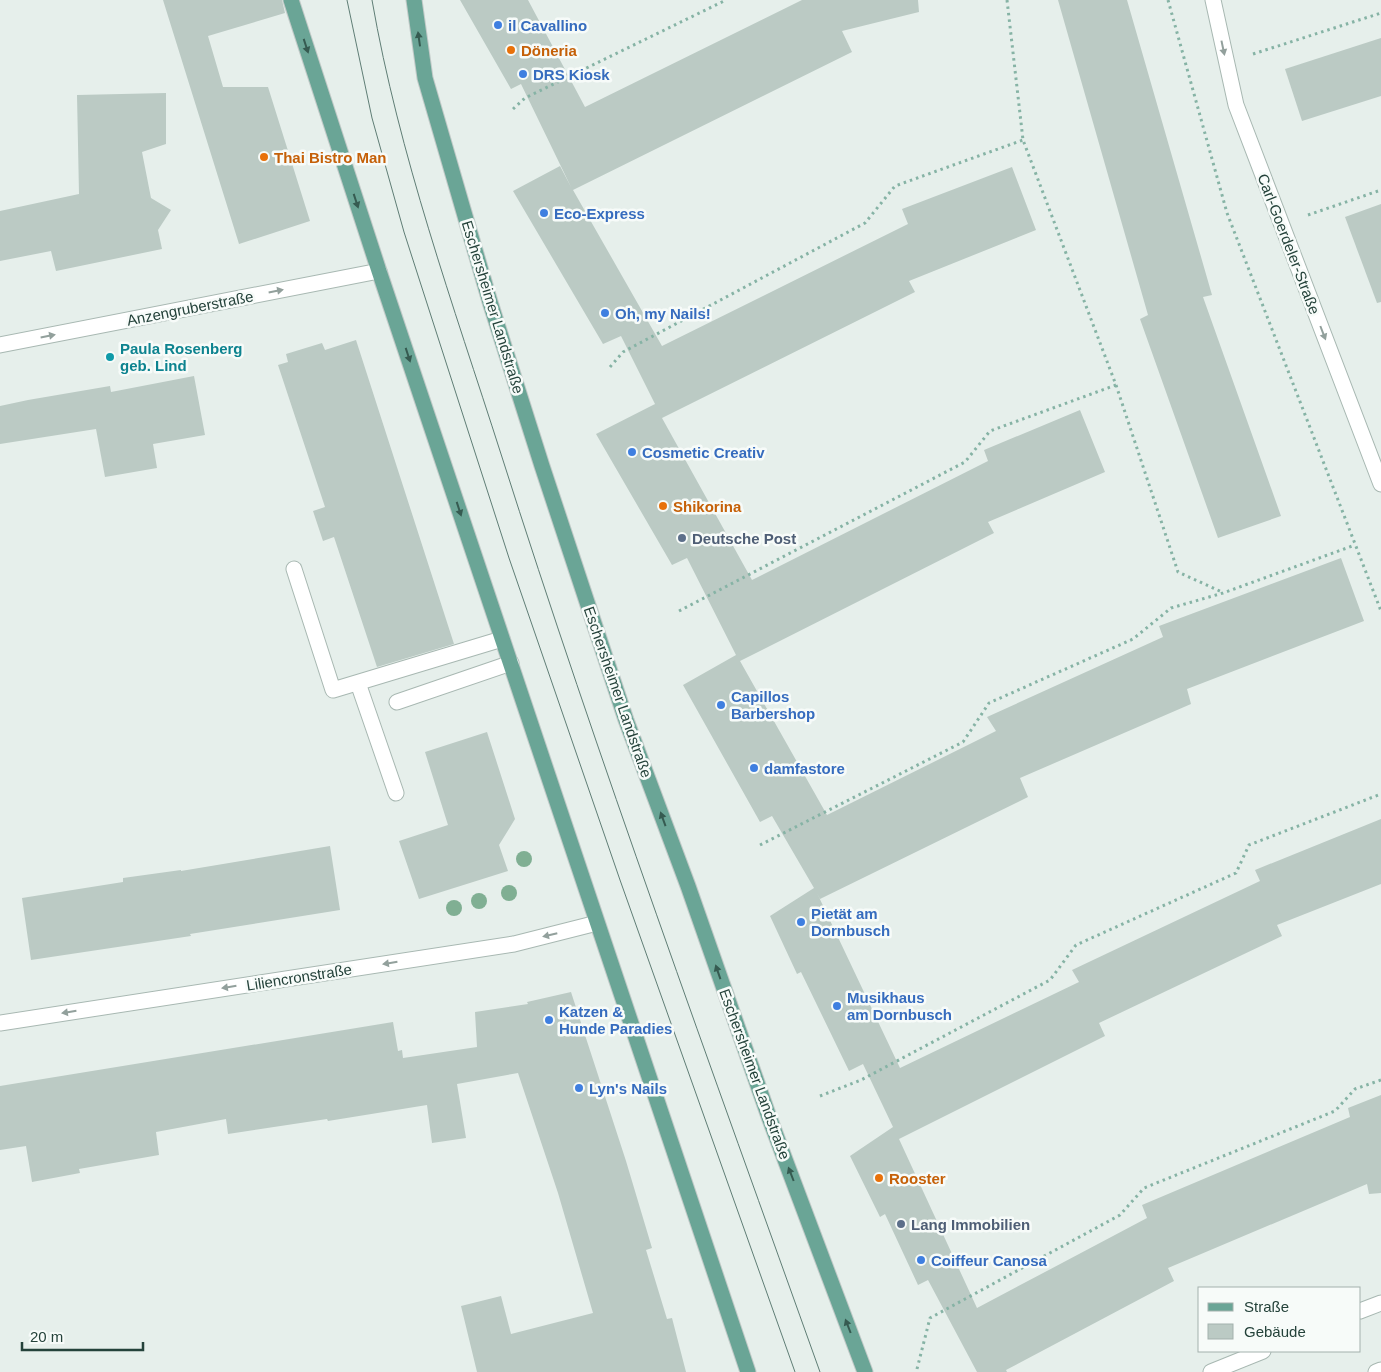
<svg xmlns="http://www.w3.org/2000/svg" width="1381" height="1372" font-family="Arial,sans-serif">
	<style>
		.building { fill: #bbcac4 }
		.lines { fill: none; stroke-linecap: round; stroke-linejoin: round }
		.minor-casing { stroke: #a8b8b2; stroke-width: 17 }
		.major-casing { stroke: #c2cac8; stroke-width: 17 }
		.path { stroke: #86b3a5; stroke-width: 3; stroke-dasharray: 2.5 4; stroke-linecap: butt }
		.minor { stroke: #fff; stroke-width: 15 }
		.major { stroke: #6aa596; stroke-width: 15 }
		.tram { stroke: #5f7d75; stroke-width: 1 }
		.tree { fill: #80af93 }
		.oneway { fill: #365b51 }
		.oneway2 { fill: #92a09c }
		.shop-dot { fill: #3f7fe0; stroke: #f7fbf9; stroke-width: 2 }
		.food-dot { fill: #e8710a; stroke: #f7fbf9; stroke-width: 2 }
		.culture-dot { fill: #0f9aa8; stroke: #f7fbf9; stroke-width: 2 }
		.service-dot { fill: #5c6f8a; stroke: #f7fbf9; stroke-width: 2 }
		.labels { text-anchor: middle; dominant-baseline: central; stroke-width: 5; stroke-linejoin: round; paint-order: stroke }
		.shop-label { font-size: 15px; font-weight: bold; fill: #366cbe; stroke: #f7fbf9; text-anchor: start }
		.food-label { font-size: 15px; font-weight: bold; fill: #c56008; stroke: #f7fbf9; text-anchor: start }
		.street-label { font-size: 15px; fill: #24423a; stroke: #f7fbf9 }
		.culture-label { font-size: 15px; font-weight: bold; fill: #0d838f; stroke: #f7fbf9; text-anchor: start }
		.service-label { font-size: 15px; font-weight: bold; fill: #4e5e75; stroke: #f7fbf9; text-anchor: start }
	</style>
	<rect width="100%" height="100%" fill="#e6efeb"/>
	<g class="building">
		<polygon points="163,0 282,0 285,13 208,36 223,87 268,87 310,221 239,244"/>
		<polygon points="460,0 528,0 585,107 802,0 918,0 919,12 842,31 852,52 573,190 662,346 908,224 902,209 1012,167 1036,230 909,281 915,292 662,418 752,580 988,461 984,450 1080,410 1105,472 988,522 994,533 740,661 827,815 996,731 987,717 1163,637 1159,626 1341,558 1364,621 1187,689 1191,704 1020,778 1028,797 820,899 817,893 900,1068 1079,982 1072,970 1260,881 1255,870 1381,819 1381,884 1277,925 1282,936 1099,1023 1105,1036 899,1139 977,1308 1147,1218 1142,1205 1350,1117 1348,1108 1381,1095 1381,1193 1369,1194 1367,1184 1168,1268 1174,1281 1006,1370 1007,1372 977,1372 928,1280 918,1285 885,1214 880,1217 850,1156 893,1127 863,1064 849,1071 801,972 797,974 770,916 814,888 772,816 760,822 683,685 736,655 687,558 672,565 596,434 655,404 659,412 621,336 603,344 513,191 560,166 571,187 521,84 511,89"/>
		<polygon points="1058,0 1127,0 1212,295 1203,297 1281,516 1218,538 1140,319 1148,315"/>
		<polygon points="1381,38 1381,96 1302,121 1285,69"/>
		<polygon points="166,93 166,144 142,152 151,198 171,210 158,230 162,249 56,271 51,251 0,261 0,211 79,194 77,95"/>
		<polygon points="1381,204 1381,302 1377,303 1345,217"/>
		<polygon points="356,340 454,644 377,667 334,537 323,541 313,511 325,507 278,365 288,362 286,354 322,343 325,350"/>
		<polygon points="194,376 205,435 153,444 157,468 105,477 96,429 0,444 0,406 28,400 110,386 111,392"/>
		<polygon points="487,732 515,819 499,845 508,871 419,899 399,841 448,825 425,752"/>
		<polygon points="330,846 340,910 190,934 191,936 31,960 22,898 123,882 123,878 181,870 181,871"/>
		<polygon points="571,992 626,1161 652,1248 646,1250 667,1319 672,1318 686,1372 477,1372 461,1306 501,1296 511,1334 593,1313 558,1193 518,1073 457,1084 466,1138 432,1143 427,1105 328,1121 327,1119 228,1134 226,1119 156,1132 159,1155 79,1169 80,1173 32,1182 26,1146 0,1150 0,1086 393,1022 398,1051 402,1050 403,1058 477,1047 475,1012 528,1004 527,1002"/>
	</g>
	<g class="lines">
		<defs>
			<g id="minor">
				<polyline points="1213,0 1236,105 1381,484"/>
				<polyline points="0,345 379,271"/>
				<polyline points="294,569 333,690 502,639"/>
				<polyline points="358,683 396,793"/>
				<polyline points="397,702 511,663"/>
				<polyline points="0,1023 514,944 597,923"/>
				<polyline points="1360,1311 1381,1303"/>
				<polyline points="1211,1372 1263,1351"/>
				<polyline points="1376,1372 1381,1370"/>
			</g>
			<g id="major">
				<polyline points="291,0 379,271 748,1372"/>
				<polyline points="414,0 425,78 490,302 542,466 626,720 688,886 769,1117 865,1372"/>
			</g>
		</defs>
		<use href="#minor" class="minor-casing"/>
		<use href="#major" class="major-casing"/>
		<g class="path">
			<polyline points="1007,0 1023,140 1116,385 1178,572 1222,592"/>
			<polyline points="1168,0 1227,213 1381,611"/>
			<polyline points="1253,54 1381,13"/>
			<polyline points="513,109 525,98 726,0"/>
			<polyline points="1308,215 1381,190"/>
			<polyline points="610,367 623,352 865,223 895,186 1023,140"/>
			<polyline points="679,611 965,462 990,431 1116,385"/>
			<polyline points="760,845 963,742 989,703 1133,639 1171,608 1223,593 1355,545"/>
			<polyline points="820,1096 861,1080 1050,980 1076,945 1236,873 1249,845 1381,794"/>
			<polyline points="917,1369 930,1318 1120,1215 1144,1188 1335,1111 1355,1089 1381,1080"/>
		</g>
		<use href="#minor" class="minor"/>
		<use href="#major" class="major"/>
		<g class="tram">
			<polyline points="347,0 372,118 404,232 509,558 620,880 795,1372"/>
			<path d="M372,0C399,155 453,304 501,454C599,762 711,1067 820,1372"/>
		</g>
	</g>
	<g class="tree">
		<circle cx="524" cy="859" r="8"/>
		<circle cx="509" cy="893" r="8"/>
		<circle cx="479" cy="901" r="8"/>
		<circle cx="454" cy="908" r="8"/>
	</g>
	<defs><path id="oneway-solid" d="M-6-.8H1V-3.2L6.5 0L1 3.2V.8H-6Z" transform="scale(1.25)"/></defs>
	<g class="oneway">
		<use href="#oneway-solid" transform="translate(419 39) rotate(-98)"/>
		<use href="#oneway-solid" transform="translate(306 46) rotate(72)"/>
		<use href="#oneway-solid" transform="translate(356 201) rotate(72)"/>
		<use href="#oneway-solid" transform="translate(408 355) rotate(72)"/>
		<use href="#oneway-solid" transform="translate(459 509) rotate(72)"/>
		<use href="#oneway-solid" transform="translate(663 819) rotate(-110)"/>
		<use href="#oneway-solid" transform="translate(718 972) rotate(-109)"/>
		<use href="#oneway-solid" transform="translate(791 1174) rotate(-111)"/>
		<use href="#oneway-solid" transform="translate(848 1326) rotate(-111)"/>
	</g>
	<g class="oneway2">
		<use href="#oneway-solid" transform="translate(1223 48) rotate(78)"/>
		<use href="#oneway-solid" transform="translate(276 291) rotate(-11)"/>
		<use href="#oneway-solid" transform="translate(1323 333) rotate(69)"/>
		<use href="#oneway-solid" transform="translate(48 336) rotate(-11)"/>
		<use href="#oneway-solid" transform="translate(550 935) rotate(167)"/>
		<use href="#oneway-solid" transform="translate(390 963) rotate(171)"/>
		<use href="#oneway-solid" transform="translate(229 987) rotate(171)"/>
		<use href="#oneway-solid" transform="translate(69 1012) rotate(171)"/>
	</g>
	<g class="shop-dot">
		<circle cx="498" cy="25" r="5"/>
		<circle cx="523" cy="74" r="5"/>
		<circle cx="544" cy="213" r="5"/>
		<circle cx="605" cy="313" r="5"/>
		<circle cx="632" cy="452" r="5"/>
		<circle cx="721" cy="705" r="5"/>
		<circle cx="754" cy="768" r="5"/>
		<circle cx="801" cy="922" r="5"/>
		<circle cx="837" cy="1006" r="5"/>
		<circle cx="549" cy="1020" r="5"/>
		<circle cx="579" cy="1088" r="5"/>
		<circle cx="921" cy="1260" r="5"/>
	</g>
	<g class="food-dot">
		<circle cx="511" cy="50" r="5"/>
		<circle cx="264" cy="157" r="5"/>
		<circle cx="663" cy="506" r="5"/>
		<circle cx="879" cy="1178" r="5"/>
	</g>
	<circle class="culture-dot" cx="110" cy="357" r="5"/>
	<g class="service-dot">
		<circle cx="682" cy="538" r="5"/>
		<circle cx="901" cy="1224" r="5"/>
	</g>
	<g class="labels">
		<g class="shop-label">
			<text x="508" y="25">il Cavallino</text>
			<text x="533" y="74">DRS Kiosk</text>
			<text x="554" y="213">Eco-Express</text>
			<text x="615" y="313">Oh, my Nails!</text>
			<text x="642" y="452">Cosmetic Creativ</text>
			<text x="731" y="696">Capillos<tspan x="731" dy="17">Barbershop</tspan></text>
			<text x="764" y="768">damfastore</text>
			<text x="811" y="913">Pietät am<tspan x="811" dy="17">Dornbusch</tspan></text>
			<text x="847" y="997">Musikhaus<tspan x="847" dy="17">am Dornbusch</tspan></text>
			<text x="559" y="1011">Katzen &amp;<tspan x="559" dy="17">Hunde Paradies</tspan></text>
			<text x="589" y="1088">Lyn's Nails</text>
			<text x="931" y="1260">Coiffeur Canosa</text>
		</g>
		<g class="food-label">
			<text x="521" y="50">Döneria</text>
			<text x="274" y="157">Thai Bistro Man</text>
			<text x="673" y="506">Shikorina</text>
			<text x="889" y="1178">Rooster</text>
		</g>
		<g class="street-label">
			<text transform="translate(1289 244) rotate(69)">Carl-Goerdeler-Straße</text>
			<text transform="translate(493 307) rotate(73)">Eschersheimer Landstraße</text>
			<text transform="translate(190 308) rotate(-11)">Anzengruberstraße</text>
			<text transform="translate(618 692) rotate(71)">Eschersheimer Landstraße</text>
			<text transform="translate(299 977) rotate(-9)">Liliencronstraße</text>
			<text transform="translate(755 1074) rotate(70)">Eschersheimer Landstraße</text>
		</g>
		<g class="culture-label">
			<text x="120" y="348">Paula Rosenberg<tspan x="120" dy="17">geb. Lind</tspan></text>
		</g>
		<g class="service-label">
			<text x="692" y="538">Deutsche Post</text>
			<text x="911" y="1224">Lang Immobilien</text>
		</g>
	</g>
	<rect x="1198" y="1287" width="162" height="65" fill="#f7fbf9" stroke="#a3b1ad"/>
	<rect x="1208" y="1303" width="25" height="8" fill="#6aa596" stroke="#a3b1ad"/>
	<text x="1244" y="1312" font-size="15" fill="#24423a">Straße</text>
	<rect x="1208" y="1324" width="25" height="15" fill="#bbcac4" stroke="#a3b1ad"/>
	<text x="1244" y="1337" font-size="15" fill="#24423a">Gebäude</text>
	<path d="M22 1342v8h121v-8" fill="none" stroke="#24423a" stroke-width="2.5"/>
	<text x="30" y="1342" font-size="15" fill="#24423a" stroke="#f7fbf9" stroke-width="4" paint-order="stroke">20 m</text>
</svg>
